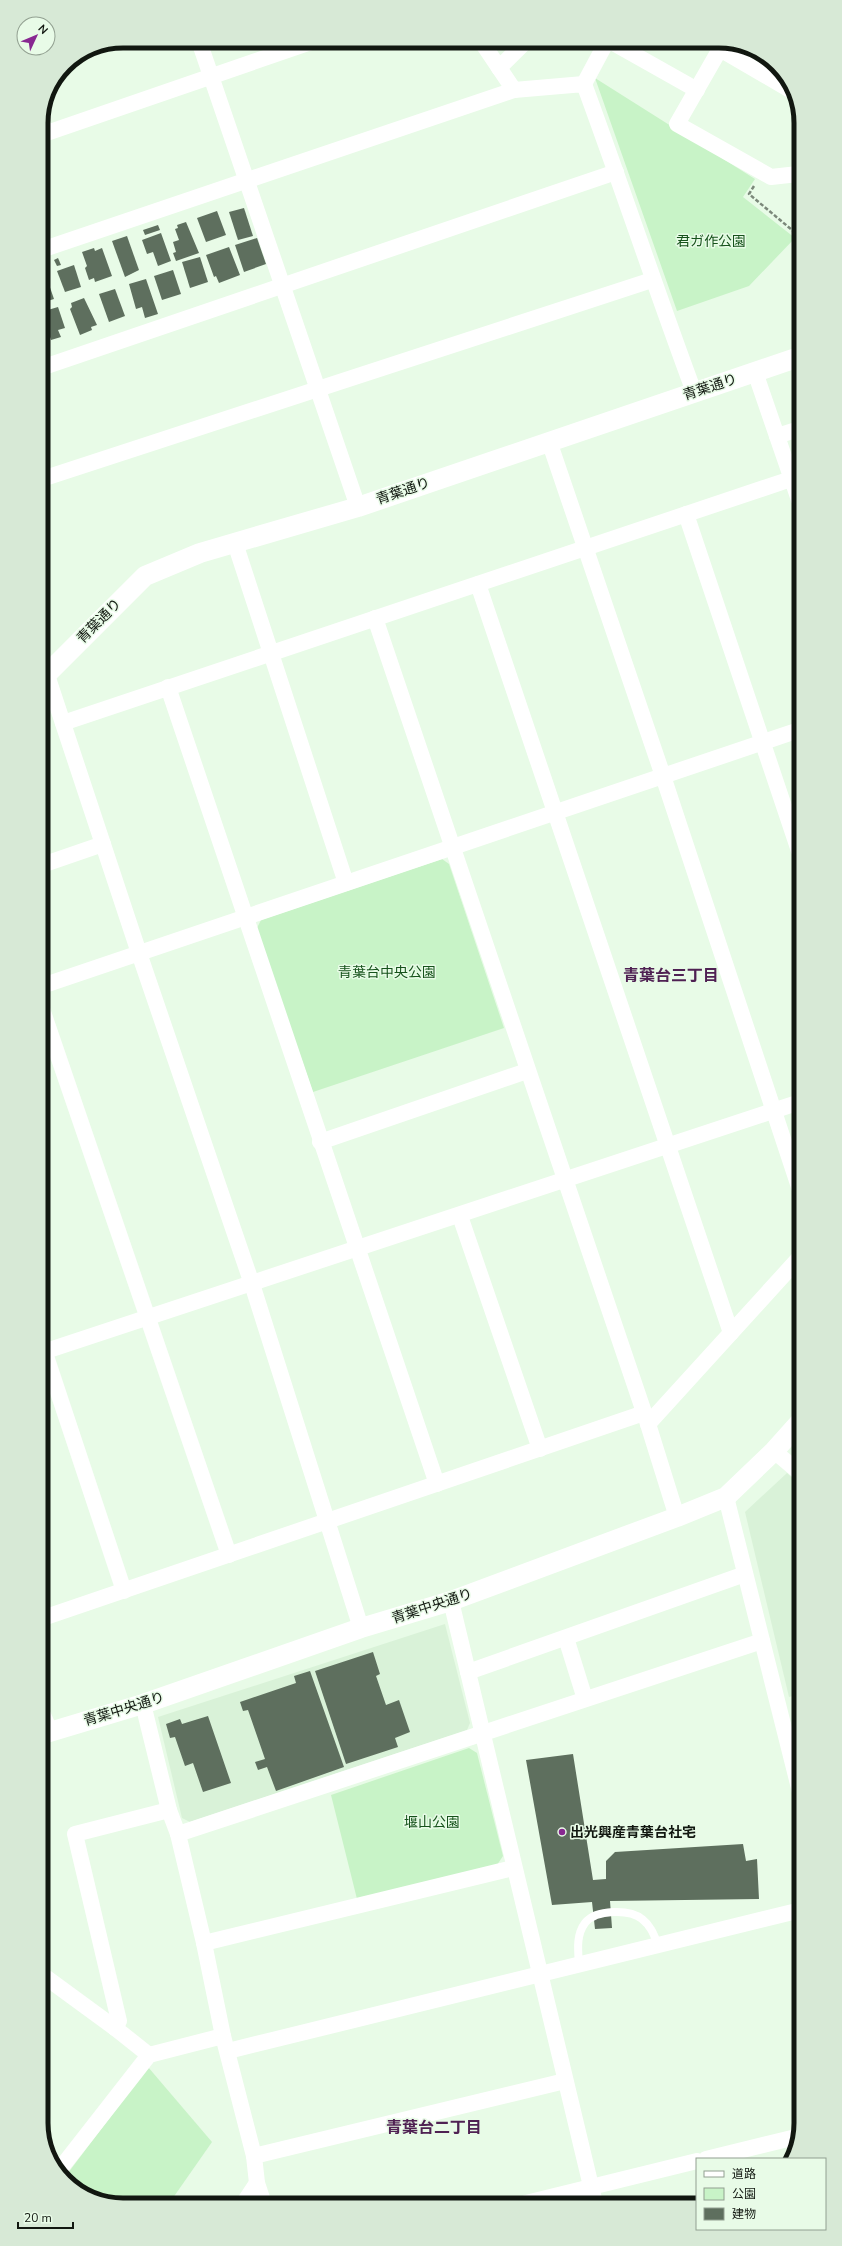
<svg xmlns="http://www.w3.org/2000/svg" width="842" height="2246" font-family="'Nunito Sans','Noto Sans JP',sans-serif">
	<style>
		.built { fill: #d9f2d8 }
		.green { fill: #c8f3c7 }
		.building { fill: #5e6f5e }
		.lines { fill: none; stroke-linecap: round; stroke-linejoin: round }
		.path { stroke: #7b887a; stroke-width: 2.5; stroke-dasharray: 4 2; stroke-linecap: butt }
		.service { stroke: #fff; stroke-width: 8 }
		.minor { stroke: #fff; stroke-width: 16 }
		.tertiary { stroke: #fff; stroke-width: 20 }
		.poi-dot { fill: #882891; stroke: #e8fbe7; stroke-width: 1.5 }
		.labels { text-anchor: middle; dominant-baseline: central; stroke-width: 3; stroke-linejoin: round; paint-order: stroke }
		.park-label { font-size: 14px; fill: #16521b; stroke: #e8fbe7 }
		.street-label { font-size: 14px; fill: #111710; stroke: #e8fbe7 }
		.poi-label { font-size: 14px; font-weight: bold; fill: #111710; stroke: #e8fbe7; text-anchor: start }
		.quarter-label { font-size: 16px; font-weight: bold; fill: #4f2153; stroke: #e8fbe7 }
		.rim { fill: none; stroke: #111710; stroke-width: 5 }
	</style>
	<rect width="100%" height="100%" fill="#e8fbe7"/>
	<g class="built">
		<polygon points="787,1473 800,1485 800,1694 789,1697 745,1512"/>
		<polygon points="445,1624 470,1723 467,1730 190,1822 182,1818 158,1717"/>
	</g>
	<g class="green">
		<polygon points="595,78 755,179 743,197 795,238 749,286 677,311"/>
		<polygon points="442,859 449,864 504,1028 313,1092 256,930 261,920"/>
		<polygon points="469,1748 477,1753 503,1856 497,1865 357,1899 331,1795"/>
		<polygon points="148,2067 212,2142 168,2205 117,2205 73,2188 65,2177"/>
	</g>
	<g class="building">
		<polygon points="244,208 253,236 238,240 229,212"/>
		<polygon points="217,211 226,235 206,242 197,218"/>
		<polygon points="186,222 199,253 176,261 173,253 176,252 173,242 179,240 175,229 178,228 177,225"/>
		<polygon points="158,225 160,230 145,235 143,230"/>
		<polygon points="161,233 171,261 158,266 153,252 147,254 142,240"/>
		<polygon points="127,236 139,270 125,277 112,241"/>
		<polygon points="257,238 266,264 244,272 235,245"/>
		<polygon points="229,247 240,275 219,283 216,276 214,277 206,255"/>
		<polygon points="94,248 95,251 102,248 112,276 95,282 94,278 89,280 85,268 87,266 82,252"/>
		<polygon points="200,257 208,282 190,288 182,262"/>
		<polygon points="58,258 61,265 57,266 54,260"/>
		<polygon points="74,265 81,287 65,292 57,271"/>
		<polygon points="173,270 181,294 162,300 154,276"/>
		<polygon points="45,273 54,299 41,303 41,274"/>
		<polygon points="146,279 158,314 145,318 142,307 136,309 129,284"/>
		<polygon points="115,289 125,316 109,322 99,294"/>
		<polygon points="84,298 97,325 91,327 92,330 80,335 70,309 72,307 71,303"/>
		<polygon points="58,307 65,328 58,330 61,337 51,340 45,322 43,323 41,312"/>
		<polygon points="373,1652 380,1674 376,1676 386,1705 399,1700 410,1732 395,1738 398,1747 346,1764 315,1671"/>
		<polygon points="310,1671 344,1767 276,1791 267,1767 258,1770 255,1762 265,1759 248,1710 243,1711 240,1702 296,1683 294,1676"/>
		<polygon points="208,1716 231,1783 203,1792 193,1763 185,1766 175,1737 170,1738 166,1724 180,1719 182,1724"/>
		<polygon points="573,1754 593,1880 606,1879 606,1861 615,1852 743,1844 746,1861 757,1859 759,1899 610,1901 612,1928 595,1929 592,1902 552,1905 526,1760"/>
	</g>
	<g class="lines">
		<polyline class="path" points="754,186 749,194 798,235"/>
		<path class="service" d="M579,1964C578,1950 576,1935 585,1923C596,1909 630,1909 642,1919C651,1926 654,1935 658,1945"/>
		<g class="minor">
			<polyline points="199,41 358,507"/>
			<polyline points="481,41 514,90"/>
			<polyline points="610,41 697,90"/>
			<polyline points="499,68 526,41"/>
			<polyline points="584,84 607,41"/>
			<polyline points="792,91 720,49 677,124 771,177 798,174"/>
			<polyline points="41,135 314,41"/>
			<path d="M41,250L514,90L584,84C622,187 656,290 694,392"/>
			<polyline points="41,368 616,172"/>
			<polyline points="755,372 799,500"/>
			<polyline points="777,436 799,429"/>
			<polyline points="549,441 663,776 800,1190"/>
			<polyline points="42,479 652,280"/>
			<polyline points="686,514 799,851"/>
			<polyline points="235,543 346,883"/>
			<polyline points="478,584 731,1333"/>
			<polyline points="375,618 648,1424 677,1517"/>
			<polyline points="42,660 139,953 252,1284 361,1628"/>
			<polyline points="168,687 437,1484"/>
			<polyline points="63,723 791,479"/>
			<polyline points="42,865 103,844"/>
			<polyline points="42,986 799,730"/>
			<polyline points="42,1009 229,1555"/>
			<polyline points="320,1142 527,1071"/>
			<polyline points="460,1216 540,1449"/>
			<polyline points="43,1347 124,1591"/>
			<polyline points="43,1352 800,1102"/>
			<polyline points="648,1424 800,1257"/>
			<polyline points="774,1451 800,1473"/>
			<polyline points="726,1497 801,1796"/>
			<polyline points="451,1601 595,2203"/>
			<polyline points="43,1618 644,1413"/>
			<polyline points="566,1638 585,1699"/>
			<polyline points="468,1672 745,1574"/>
			<polyline points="143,1704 169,1810 178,1834 204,1943 223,2036 254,2156 257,2183 264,2204"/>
			<polyline points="43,1715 50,1731"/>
			<polyline points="178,1834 762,1641"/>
			<polyline points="204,1943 513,1868"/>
			<polyline points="44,1976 115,2028 149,2055"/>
			<polyline points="115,2028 119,2021 75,1834 169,1810"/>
			<polyline points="228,2051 801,1910"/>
			<polyline points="254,2156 565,2081"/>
			<polyline points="706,2159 796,2137"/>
			<polyline points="60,2169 149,2055 223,2036"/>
			<polyline points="526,2203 697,2161"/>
			<polyline points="243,2204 257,2183"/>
		</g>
		<g class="tertiary">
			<polyline points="42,679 145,576 200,553 358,507 799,357"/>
			<polyline points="43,1734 143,1704 361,1628 451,1601 677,1517 726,1497 774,1451 800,1422"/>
		</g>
	</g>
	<circle class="poi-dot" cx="562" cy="1832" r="4"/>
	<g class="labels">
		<g class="park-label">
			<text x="711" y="241">君ガ作公園</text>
			<text x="387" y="972">青葉台中央公園</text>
			<text x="432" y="1822">堰山公園</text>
		</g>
		<g class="street-label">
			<text transform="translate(710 387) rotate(-18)">青葉通り</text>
			<text transform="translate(403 491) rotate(-19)">青葉通り</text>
			<text transform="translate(99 621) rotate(-45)">青葉通り</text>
			<text transform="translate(432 1606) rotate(-18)">青葉中央通り</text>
			<text transform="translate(124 1709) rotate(-17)">青葉中央通り</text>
		</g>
		<g class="poi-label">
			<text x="570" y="1832">出光興産青葉台社宅</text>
		</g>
		<g class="quarter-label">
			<text x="671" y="976">青葉台三丁目</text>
			<text x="434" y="2128">青葉台二丁目</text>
		</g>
	</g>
	<path d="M0 0H842V2246H0ZM123 48H719A75 75 0 0 1 794 123V2123A75 75 0 0 1 719 2198H123A75 75 0 0 1 48 2123V123A75 75 0 0 1 123 48Z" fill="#d7e9d6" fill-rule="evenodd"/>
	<path class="rim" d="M123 48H719A75 75 0 0 1 794 123V2123A75 75 0 0 1 719 2198H123A75 75 0 0 1 48 2123V123A75 75 0 0 1 123 48Z"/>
	<rect x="696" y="2158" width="130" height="72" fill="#e8fbe7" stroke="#92a091"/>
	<rect x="704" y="2171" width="20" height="6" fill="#ffffff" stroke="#92a091"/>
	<text x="732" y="2178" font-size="12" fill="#111710">道路</text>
	<rect x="704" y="2188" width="20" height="12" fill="#c8f3c7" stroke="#92a091"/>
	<text x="732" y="2198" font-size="12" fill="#111710">公園</text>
	<rect x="704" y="2208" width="20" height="12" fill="#5e6f5e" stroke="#92a091"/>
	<text x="732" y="2218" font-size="12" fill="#111710">建物</text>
	<g transform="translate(36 36) rotate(46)"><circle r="19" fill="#e8fbe7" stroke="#92a091"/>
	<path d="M0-3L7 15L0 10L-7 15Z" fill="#882891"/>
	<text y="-6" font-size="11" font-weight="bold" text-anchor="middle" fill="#111710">N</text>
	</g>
	<path d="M18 2222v6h55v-6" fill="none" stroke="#111710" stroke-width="2"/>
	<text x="24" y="2222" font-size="12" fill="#111710" stroke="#e8fbe7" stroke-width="3" paint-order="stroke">20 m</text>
</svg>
